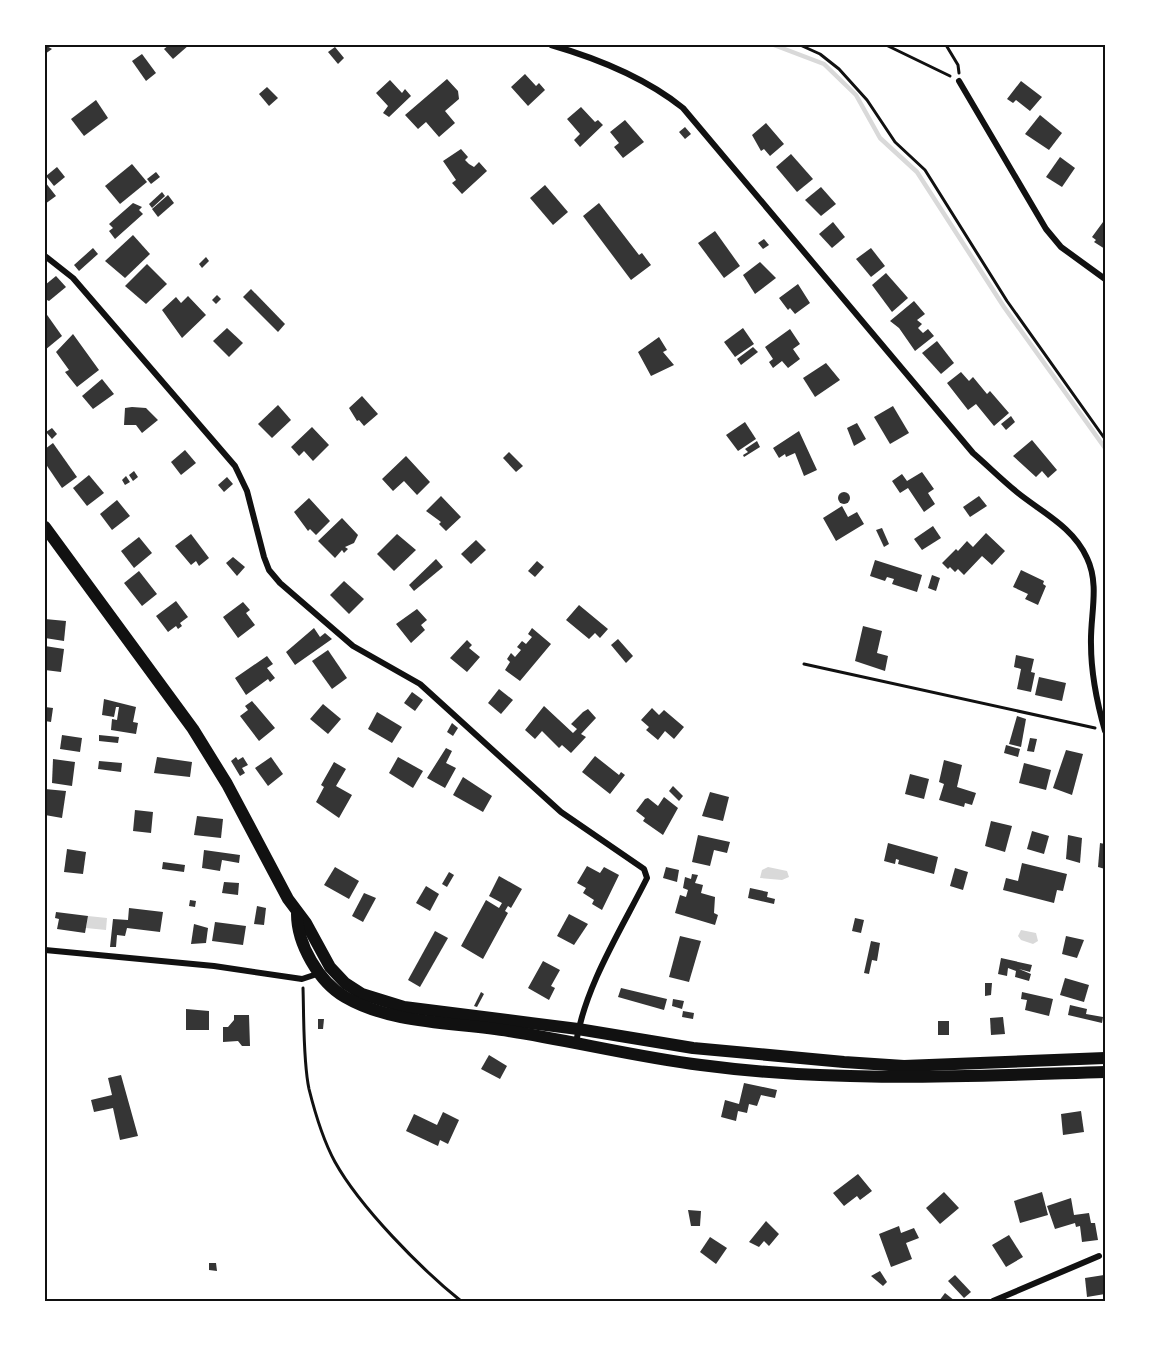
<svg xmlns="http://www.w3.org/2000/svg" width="1150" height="1346" font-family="'Work Sans',sans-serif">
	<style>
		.water { fill: #d9d9d9 }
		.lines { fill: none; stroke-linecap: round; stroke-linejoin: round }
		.stream { stroke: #d9d9d9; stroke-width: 4.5 }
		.building { fill: #353535 }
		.path { stroke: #111; stroke-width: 3 }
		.minor { stroke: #111; stroke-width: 6 }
		.secondary { stroke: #111; stroke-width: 12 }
		.neatline { fill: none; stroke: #111; stroke-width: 2 }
	</style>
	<rect width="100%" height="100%" fill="#fff"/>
	<g class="water">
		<polygon points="768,867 787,871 789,877 782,880 760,878 762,870"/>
		<polygon points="88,916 107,918 106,930 86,928"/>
		<polygon points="1021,930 1036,933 1038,941 1033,944 1021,940 1018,936"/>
	</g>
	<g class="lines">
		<polyline class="stream" points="774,45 824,64 856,95 880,138 917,172 1004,307 1105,448"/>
	</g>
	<g class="building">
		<polygon points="45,45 52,49 45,54"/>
		<polygon points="169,45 189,45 173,59 164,49"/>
		<polygon points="335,47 344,58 338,64 328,52"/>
		<polygon points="142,54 156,73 146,81 132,61"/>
		<polygon points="525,74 536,86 539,83 545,90 528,106 511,87"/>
		<polygon points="447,79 458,91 459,99 445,111 455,123 439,137 426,122 418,129 405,115"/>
		<polygon points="390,80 402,93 405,89 411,96 389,117 383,113 388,106 376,93"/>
		<polygon points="1021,81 1042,97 1030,111 1016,100 1013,103 1007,99"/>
		<polygon points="267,87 278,98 269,106 259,94"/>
		<polygon points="96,100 108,118 84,136 71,119"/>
		<polygon points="581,107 595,122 598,120 603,125 580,147 574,140 580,134 567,119"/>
		<polygon points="1040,115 1062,133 1049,150 1025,134"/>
		<polygon points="625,120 644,142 623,158 614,147 619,143 610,132"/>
		<polygon points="766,123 784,144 770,156 764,149 761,151 752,135"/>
		<polygon points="685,127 691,134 685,139 679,132"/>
		<polygon points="461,149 468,157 465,160 469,164 474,167 479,162 487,171 462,194 452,183 456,180 443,161"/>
		<polygon points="791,154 813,179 797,192 776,167"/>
		<polygon points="1060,157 1075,168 1062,187 1046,177"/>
		<polygon points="132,164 147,182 120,204 105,186"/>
		<polygon points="57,167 65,177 54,186 46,176"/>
		<polygon points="156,172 160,177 151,184 147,179"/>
		<polygon points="45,182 56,196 45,204"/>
		<polygon points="545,185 568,212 553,225 530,198"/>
		<polygon points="821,187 836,204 821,216 805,200"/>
		<polygon points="162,192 165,196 152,208 149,204"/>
		<polygon points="168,195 174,203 158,217 152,209"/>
		<polygon points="133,203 142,207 139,210 143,214 115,239 109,231 113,228 109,224"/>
		<polygon points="599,203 639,255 642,253 651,265 631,280 583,216"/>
		<polygon points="833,222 845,237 832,248 819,234"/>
		<polygon points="1103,222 1105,224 1105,249 1094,242 1096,240 1092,237"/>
		<polygon points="715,231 740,266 724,278 698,243"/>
		<polygon points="133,235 150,254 125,278 105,261"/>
		<polygon points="764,239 769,245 763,249 758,243"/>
		<polygon points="93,248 98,254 79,271 74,265"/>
		<polygon points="871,248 885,266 871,277 856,259"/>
		<polygon points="206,257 209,261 202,268 199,264"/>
		<polygon points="760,262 776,278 755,294 743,275"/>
		<polygon points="147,264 167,284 146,304 125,286"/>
		<polygon points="886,273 908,298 892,312 872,285"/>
		<polygon points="56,276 66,287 49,301 45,299 45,285"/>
		<polygon points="798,284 810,303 795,314 790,308 788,310 779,298"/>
		<polygon points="251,289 285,324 278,332 243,297"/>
		<polygon points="217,295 221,299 216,304 212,300"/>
		<polygon points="188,296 206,315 182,338 162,310 176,297 181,303"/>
		<polygon points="914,301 925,314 917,320 922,324 918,328 923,333 928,329 934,336 915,351 899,328 890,321"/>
		<polygon points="45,312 62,336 45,350"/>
		<polygon points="227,328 243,343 229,357 213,341"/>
		<polygon points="743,328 754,344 735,357 724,342"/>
		<polygon points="790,329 800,344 793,349 800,359 788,368 782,361 773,368 769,362 773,359 765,347"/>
		<polygon points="73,334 99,370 77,387 65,372 69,370 56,352"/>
		<polygon points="659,337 667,350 663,352 674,365 651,376 638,352"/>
		<polygon points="937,341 954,363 941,374 922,353"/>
		<polygon points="753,347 758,352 741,365 737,359"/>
		<polygon points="826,363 840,380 815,397 803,378"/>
		<polygon points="961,372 969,381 973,377 987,394 990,391 1009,413 994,426 976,404 968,410 947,383"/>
		<polygon points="102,379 114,394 93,409 82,396"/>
		<polygon points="362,396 378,414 364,426 359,420 357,421 349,408"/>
		<polygon points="278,405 291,420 272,438 258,424"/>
		<polygon points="893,406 909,433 890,444 874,417"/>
		<polygon points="132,407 146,408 158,420 142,433 136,425 124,425 125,408"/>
		<polygon points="1011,416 1015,422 1006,430 1001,424"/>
		<polygon points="745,422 756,439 738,451 726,435"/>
		<polygon points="857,423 866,439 854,446 847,428"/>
		<polygon points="312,427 329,445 313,461 304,451 299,456 291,447"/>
		<polygon points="52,428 57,434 52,439 46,432"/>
		<polygon points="799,431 817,470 804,476 795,453 786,457 785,454 779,458 773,448"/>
		<polygon points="1032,440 1057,470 1048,478 1042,471 1036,477 1013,456"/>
		<polygon points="757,441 760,447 744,457 743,455 748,452 745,449"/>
		<polygon points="53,443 77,477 62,488 45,463 45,449"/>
		<polygon points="185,450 196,463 181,475 171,462"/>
		<polygon points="509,452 523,466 516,472 503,458"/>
		<polygon points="406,456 430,482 417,495 404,481 393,491 382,479"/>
		<polygon points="134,471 138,477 133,481 129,475"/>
		<polygon points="922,472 934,489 928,493 935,504 924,512 908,488 900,493 892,481 902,474 907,481"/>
		<polygon points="89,475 104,493 87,506 73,488"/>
		<polygon points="126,476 130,482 125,485 122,480"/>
		<polygon points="227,477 233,484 224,492 218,485"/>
		<circle cx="844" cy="498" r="6"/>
		<polygon points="441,496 461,517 446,531 439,524 441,522 426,511"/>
		<polygon points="979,496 987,506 970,517 963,507"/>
		<polygon points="309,498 330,521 316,535 310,529 308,531 294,512"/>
		<polygon points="117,500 130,516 112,530 100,514"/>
		<polygon points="842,506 848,517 857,512 864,524 836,541 823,518"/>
		<polygon points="342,518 358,535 354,543 345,547 348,549 344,553 342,550 335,558 318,541"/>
		<polygon points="933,526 941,538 922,550 914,539"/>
		<polygon points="882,528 889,544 884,547 876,530"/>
		<polygon points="986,533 1005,551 992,565 982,556 964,575 958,569 955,572 950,567 948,569 942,563 956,549 958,551 967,541 973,547"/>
		<polygon points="191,534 209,558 199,566 196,561 191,565 175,546"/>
		<polygon points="397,534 416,550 394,571 377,554"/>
		<polygon points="139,537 152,553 134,568 121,551"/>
		<polygon points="476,540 486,550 471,564 461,554"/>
		<polygon points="233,557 245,567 237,576 226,563"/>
		<polygon points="436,559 443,567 414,591 409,585"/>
		<polygon points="875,560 922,575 917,592 892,584 894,579 887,577 885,581 870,576"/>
		<polygon points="537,561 544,567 535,577 528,571"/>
		<polygon points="1021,570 1044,581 1043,584 1046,586 1038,605 1025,599 1028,594 1013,587"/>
		<polygon points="139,571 157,594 142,606 124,583"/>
		<polygon points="932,575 940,578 936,591 928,588"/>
		<polygon points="344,581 364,599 349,614 330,595"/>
		<polygon points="176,601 188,617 180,623 182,626 178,629 176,626 168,632 156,616"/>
		<polygon points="243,602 250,610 246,613 255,625 238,638 223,617"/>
		<polygon points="579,605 608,629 600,638 595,633 589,639 566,620"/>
		<polygon points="417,609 427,620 421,625 425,630 411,643 396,624"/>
		<polygon points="45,619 66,621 64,641 45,638"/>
		<polygon points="863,626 882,631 877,653 888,656 885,671 855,661"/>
		<polygon points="314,628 320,637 325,633 332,639 295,665 286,652"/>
		<polygon points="532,628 551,644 520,681 505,670 510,662 507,659 511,653 515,657 521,650 517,647 522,641 526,644 532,637 528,634"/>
		<polygon points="618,639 633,656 626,663 611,645"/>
		<polygon points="467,640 472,645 469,648 480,657 467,672 450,658"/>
		<polygon points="45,646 64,649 61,672 45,670"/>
		<polygon points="328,650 347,678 332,689 312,661"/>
		<polygon points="1016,655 1034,659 1031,672 1035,673 1031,692 1017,689 1021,669 1014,667"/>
		<polygon points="267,656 273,664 267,668 275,678 270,682 268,679 246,695 235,678"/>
		<polygon points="1039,677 1066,683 1062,701 1035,695"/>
		<polygon points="499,689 513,700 501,714 488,703"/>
		<polygon points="412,692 423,700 415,711 404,703"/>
		<polygon points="104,699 136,707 133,722 138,723 136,734 111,730 112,719 117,720 119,707 116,707 114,717 102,715"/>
		<polygon points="252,701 275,728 259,741 240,716 248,710 245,706"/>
		<polygon points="323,704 341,719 328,734 310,719"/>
		<polygon points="544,706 573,733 577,729 571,724 583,712 588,709 596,718 581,734 586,737 571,753 562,745 559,748 542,731 535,739 525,730"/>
		<polygon points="45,707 53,708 51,722 45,721"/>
		<polygon points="652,708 659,715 664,710 684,727 674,739 665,731 658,740 646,730 649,727 641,720"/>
		<polygon points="377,712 402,727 392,743 368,729"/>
		<polygon points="1017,716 1026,719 1021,747 1009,744"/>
		<polygon points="452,723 458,728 453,736 447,732"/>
		<polygon points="62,735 82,738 80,752 60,749"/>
		<polygon points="99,735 119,737 118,743 99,741"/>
		<polygon points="1030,738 1037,739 1034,752 1027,751"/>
		<polygon points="1006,745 1020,749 1018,757 1004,753"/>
		<polygon points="446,748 452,751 446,763 456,768 445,788 427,778"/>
		<polygon points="1066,750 1083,754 1072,795 1053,788"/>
		<polygon points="595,756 619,775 621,772 625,775 610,794 582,772"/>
		<polygon points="157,757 192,762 190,777 154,773"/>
		<polygon points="236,757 238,760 243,757 248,765 242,768 245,773 240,776 231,761"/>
		<polygon points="271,757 283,774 268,786 255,768"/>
		<polygon points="398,757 423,771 413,788 389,773"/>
		<polygon points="53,759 75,762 72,786 52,783"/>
		<polygon points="944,760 962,765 957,787 976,793 972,805 965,803 964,807 939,800 944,784 939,782"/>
		<polygon points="99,761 122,763 121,772 98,769"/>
		<polygon points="334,762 346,769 336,786 352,795 339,818 316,802 324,787 321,785"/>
		<polygon points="1024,763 1051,770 1046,790 1019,783"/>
		<polygon points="910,774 929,779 924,799 905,794"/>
		<polygon points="463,777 492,796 483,812 453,795"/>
		<polygon points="673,786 683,796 679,801 669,791"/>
		<polygon points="45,789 66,791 62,818 45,815"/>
		<polygon points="710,792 729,797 723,821 702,816"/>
		<polygon points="664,797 678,808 663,835 643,821 645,818 636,811 645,799 648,798 658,806"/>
		<polygon points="135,810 153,812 151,833 133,831"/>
		<polygon points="197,816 223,819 221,838 194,835"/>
		<polygon points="991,821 1012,826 1005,852 985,846"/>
		<polygon points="1032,831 1049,836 1044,854 1027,849"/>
		<polygon points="698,835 730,842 727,853 714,850 710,866 692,862"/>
		<polygon points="1068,835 1082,838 1080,863 1066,859"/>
		<polygon points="888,843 938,857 934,874 898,864 899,860 896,859 895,864 884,861"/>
		<polygon points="1100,843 1105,844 1105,869 1098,867"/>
		<polygon points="67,849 86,852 83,874 64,872"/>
		<polygon points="204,850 240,855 239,863 222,860 220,871 202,868"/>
		<polygon points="163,862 185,865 184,872 162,869"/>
		<polygon points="1022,863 1067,874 1063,891 1057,890 1054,903 1003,890 1006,878 1018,881"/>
		<polygon points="587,866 600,873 604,867 619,875 602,910 592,904 594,900 583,893 586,888 577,883"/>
		<polygon points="335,867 359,881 349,899 324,885"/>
		<polygon points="666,867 679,870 677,882 663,878"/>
		<polygon points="955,868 968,872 963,890 950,886"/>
		<polygon points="449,872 454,875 447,887 442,884"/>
		<polygon points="692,874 698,875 695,883 703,885 701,893 715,897 714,913 718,915 715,925 675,913 680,895 686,897 688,890 683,888 685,877 691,879"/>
		<polygon points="499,876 522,889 511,908 508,906 505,911 508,913 483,959 461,946 486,900 499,908 502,903 489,896"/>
		<polygon points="224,882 239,883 238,895 222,893"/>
		<polygon points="426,886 439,894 430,911 416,903"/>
		<polygon points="750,888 768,892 767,897 775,899 774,904 748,898"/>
		<polygon points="364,893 376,898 363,922 352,916"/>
		<polygon points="190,900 196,901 195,907 189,906"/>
		<polygon points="257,906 266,908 264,925 254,924"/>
		<polygon points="129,908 163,912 160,932 127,928 125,936 117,935 116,947 110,947 113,919 128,920"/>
		<polygon points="56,912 88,916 85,933 57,929 59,919 55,918"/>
		<polygon points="569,914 588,924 574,945 557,936"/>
		<polygon points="855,918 864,920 861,933 852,931"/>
		<polygon points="215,922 246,926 243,945 212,941"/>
		<polygon points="194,924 208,928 206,943 191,944"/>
		<polygon points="435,931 448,938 420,987 408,980"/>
		<polygon points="680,936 701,941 689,982 669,977"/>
		<polygon points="1066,936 1084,940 1077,958 1062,954"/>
		<polygon points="871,941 880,943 877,961 872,960 869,974 864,973"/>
		<polygon points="1001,958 1032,965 1030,972 1019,969 1031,974 1029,981 1015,977 1016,971 1008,968 1007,976 998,974"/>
		<polygon points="543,961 560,970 551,986 555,988 549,1000 528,988"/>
		<polygon points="1065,978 1089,985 1084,1002 1060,995"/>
		<polygon points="985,983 992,983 991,995 985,996"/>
		<polygon points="621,988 667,999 664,1010 618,997"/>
		<polygon points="481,992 484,994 477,1007 474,1006"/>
		<polygon points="1022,992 1053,999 1049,1016 1025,1010 1027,1000 1021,999"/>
		<polygon points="673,999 684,1001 682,1009 672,1006"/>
		<polygon points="1070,1005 1087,1009 1086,1014 1103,1017 1102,1023 1068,1015"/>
		<polygon points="186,1009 209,1011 209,1030 186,1030"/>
		<polygon points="683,1011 694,1013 693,1019 682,1017"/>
		<polygon points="234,1015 249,1015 250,1046 242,1046 238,1041 223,1042 223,1027 228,1027 234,1020"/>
		<polygon points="1003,1017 1005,1034 991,1035 990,1018"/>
		<polygon points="318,1019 324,1019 323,1029 318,1029"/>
		<rect x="938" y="1021" width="11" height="14"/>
		<polygon points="489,1055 507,1066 500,1079 481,1069"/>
		<polygon points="121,1075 138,1136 120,1140 113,1108 94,1112 91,1100 112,1095 108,1078"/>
		<polygon points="744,1083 777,1090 775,1098 761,1095 757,1106 749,1104 747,1113 738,1111 736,1121 721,1117 725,1100 739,1104"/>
		<polygon points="1081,1111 1084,1132 1063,1135 1061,1114"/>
		<polygon points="443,1112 459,1120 448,1144 440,1140 438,1146 406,1131 414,1114 437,1125"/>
		<polygon points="858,1174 872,1191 860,1200 857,1196 844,1206 833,1193"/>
		<polygon points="944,1192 959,1208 940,1224 926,1208"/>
		<polygon points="1042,1192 1048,1215 1020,1223 1014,1201"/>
		<polygon points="1071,1198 1074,1215 1089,1213 1091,1223 1095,1223 1098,1240 1082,1242 1080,1226 1076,1227 1075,1223 1055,1229 1047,1206"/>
		<polygon points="688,1210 701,1211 700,1226 691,1226"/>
		<polygon points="766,1221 779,1234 769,1246 764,1241 759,1247 749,1242"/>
		<polygon points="899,1226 901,1233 914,1228 919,1238 906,1243 912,1259 891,1267 879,1234"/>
		<polygon points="1009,1235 1023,1257 1006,1267 992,1245"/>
		<polygon points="710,1237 727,1248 716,1264 700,1252"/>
		<polygon points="209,1263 216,1263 217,1271 209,1270"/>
		<polygon points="880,1271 887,1282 883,1286 871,1276"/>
		<polygon points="955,1275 971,1292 964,1298 948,1281"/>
		<polygon points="1104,1275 1105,1294 1087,1297 1085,1278"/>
		<polygon points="945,1293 955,1301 939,1301"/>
	</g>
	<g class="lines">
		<g class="path">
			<polyline points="800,45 820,54 839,69 867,100 895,142 925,170 1007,301 1105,439"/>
			<polyline points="886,45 950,76"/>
			<polyline points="946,45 958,65 959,73"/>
			<polyline points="804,664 1095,728"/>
			<path d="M303,988C304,1018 303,1061 309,1089C315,1113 323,1140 335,1162C360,1207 421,1269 461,1301"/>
		</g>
		<g class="minor">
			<path d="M551,45C596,58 647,79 683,108L973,453C988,466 1002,480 1018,493C1043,513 1073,527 1087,558C1100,585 1090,616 1091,644C1091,673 1097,703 1105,731"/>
			<polyline points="959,81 1046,229 1061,247 1105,279"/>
			<path d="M45,256L73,278L235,466L247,491L264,557L269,570L280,583L353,646L420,684L561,812L644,869L647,878C621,930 585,986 576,1043"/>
			<polyline points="45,950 214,966 302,979 320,973"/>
			<polyline points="993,1301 1099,1256"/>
		</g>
		<g class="secondary">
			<polyline points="45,527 193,729 227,784 288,899 306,923 330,967 345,983 362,994 404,1007 578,1029 693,1048 844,1062 904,1066 1105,1058"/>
			<path d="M297,914C297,944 319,982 345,997C393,1025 456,1022 509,1031C573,1041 637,1057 701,1065C835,1083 971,1076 1105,1072"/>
		</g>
	</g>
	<rect width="1150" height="1346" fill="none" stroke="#ffffff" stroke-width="93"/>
	<rect x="46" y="46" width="1058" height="1254" class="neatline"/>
</svg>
